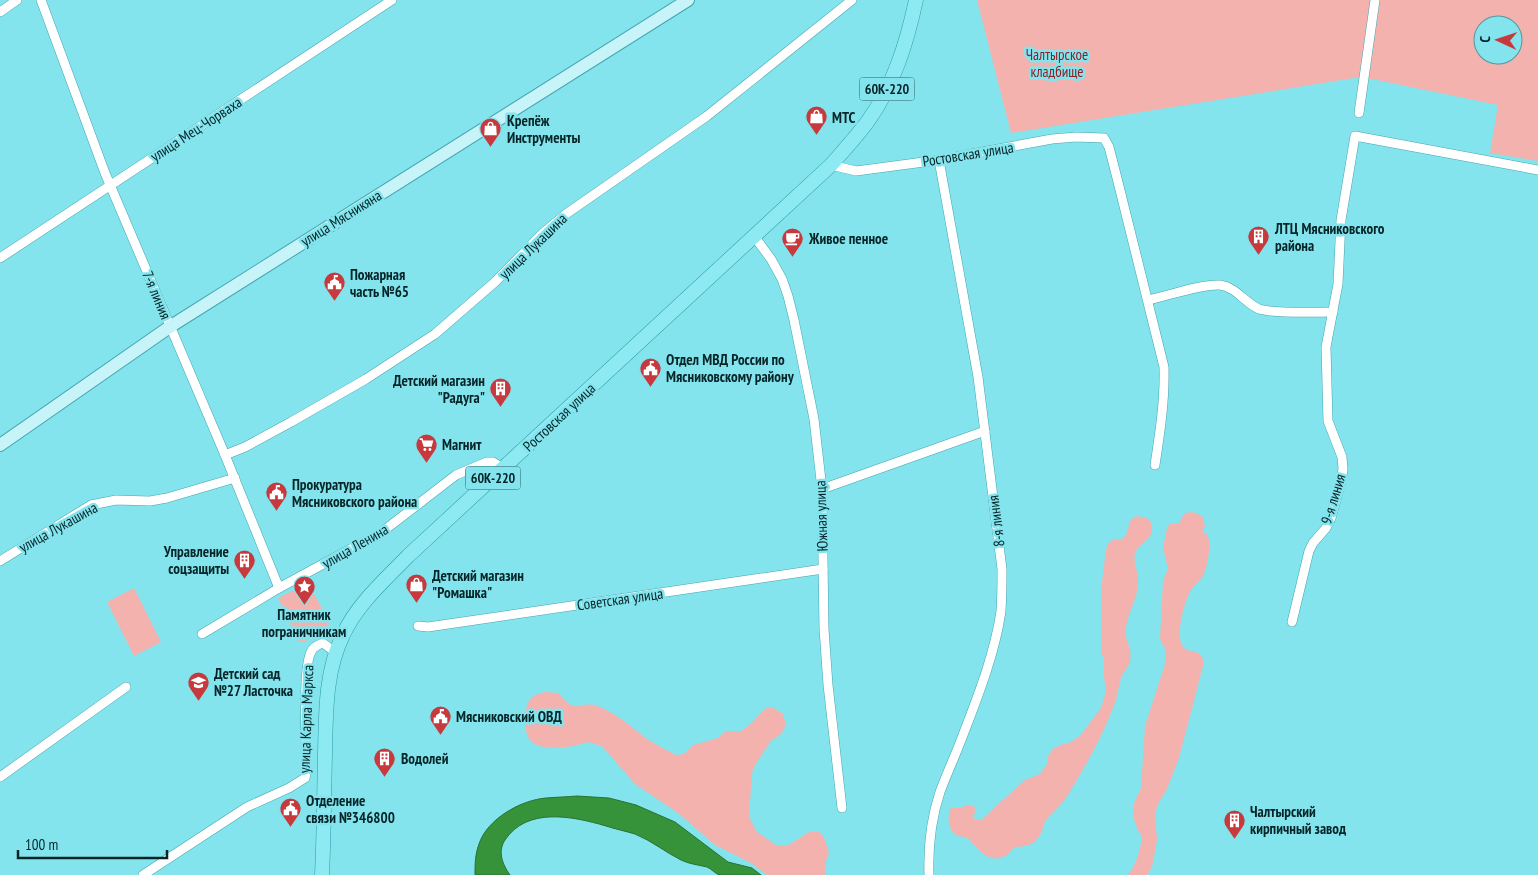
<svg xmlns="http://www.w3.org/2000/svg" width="1538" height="875" font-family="'PT Sans Narrow',sans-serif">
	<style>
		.green { fill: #f3b2ad; fill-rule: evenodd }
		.water { fill: #369339; stroke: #277234 }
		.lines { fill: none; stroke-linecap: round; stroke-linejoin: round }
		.street-casing { stroke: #43a5af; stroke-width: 10 }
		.secondary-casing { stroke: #43a5af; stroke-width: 14 }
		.primary-casing { stroke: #2c9ca6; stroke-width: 15 }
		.street { stroke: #fff; stroke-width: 9 }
		.secondary { stroke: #c6f4f9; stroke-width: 12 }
		.primary { stroke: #8deaf2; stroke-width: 14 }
		.labels { text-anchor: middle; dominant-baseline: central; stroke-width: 5; stroke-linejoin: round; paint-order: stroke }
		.shield { fill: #84e4ed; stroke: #2b5e63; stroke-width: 1 }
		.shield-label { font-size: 14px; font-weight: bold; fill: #052528 }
		.park-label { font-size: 15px; fill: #8f1e24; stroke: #84e4ed }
		.poi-label { font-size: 15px; font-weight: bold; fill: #052528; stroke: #84e4ed; text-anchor: start }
		.street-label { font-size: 15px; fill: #052528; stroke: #84e4ed }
	</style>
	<rect width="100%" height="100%" fill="#84e4ed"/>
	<g class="green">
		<path d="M977,0H1538V161L1490,153L1498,105L1372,79L1354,78L1011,133ZM1483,25H1513V55H1483Z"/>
		<path d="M1190,512L1196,513L1203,517L1205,526L1202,532L1207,534C1212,544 1208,569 1201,579C1198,583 1193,586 1191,590C1184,602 1175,636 1183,647C1187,652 1193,650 1198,653C1200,654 1201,656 1203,658V666L1179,758L1167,789L1159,802L1155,813L1157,840L1152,867L1147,875H1128C1136,866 1141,848 1142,836L1138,831L1134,819V803L1141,788L1145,726L1166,661V649L1162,644L1160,638L1163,581L1168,569L1163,548L1167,528L1170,524L1179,523L1184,514Z"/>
		<path d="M1138,516L1149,519C1160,539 1139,541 1135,554C1133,561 1138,572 1138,580C1139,600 1124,616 1126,635C1127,646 1132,646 1130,661C1129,667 1123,672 1121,678C1119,685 1118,692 1116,700C1104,734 1085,767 1066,798C1060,807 1048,815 1044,824C1043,826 1043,829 1042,831C1041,835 1035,841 1033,843C1028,846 1020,847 1014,847C1004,862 990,862 978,849C974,846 971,840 967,838C964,836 959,837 956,835C947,829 948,817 950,809L955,807L961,808L965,805L974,806L976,810L973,817L976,820H981L1025,780L1040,774L1047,764L1048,756L1053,749L1060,745L1069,743L1080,736L1101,708L1106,691L1104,678V659L1101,653L1102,582L1106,549L1109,542L1115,539H1122L1126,535L1131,519Z"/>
		<path d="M308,583L330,623C321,633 313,641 299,642L278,598Z"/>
		<polygon points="134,588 161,642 134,656 107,602"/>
		<path d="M545,692L559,693C576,718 581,698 600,707C615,713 629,725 642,735C652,743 665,749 676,755L684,754L693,745L718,738L726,731H741L752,723L764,709L772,707L783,714L786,725L781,734L771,741L755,765L752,773L749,817L757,832L776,845L787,846L809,832L817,831L823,835L829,852L825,864L826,875H767L751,863L715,845L678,813L635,784L602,746L588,742C575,747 544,752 532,742C522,733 523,708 531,698C534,695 540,693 545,692Z"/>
	</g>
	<path class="water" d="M577,796L609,798L636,805L675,822L728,862L752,868L761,875C748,875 732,875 720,875C715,874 712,869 707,867C699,865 689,864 681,860C665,852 652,841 635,834C625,831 615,829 606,826C572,816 527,807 505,840C497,852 503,865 510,875H475C475,864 475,855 479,844C487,819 521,800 546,798C557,797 567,797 577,796Z"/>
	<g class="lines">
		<defs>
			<g id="street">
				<polyline points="41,0 105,173 225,455 279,588"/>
				<polyline points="0,12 17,0"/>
				<polyline points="1359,113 1375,0"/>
				<path d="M831,165L856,171L939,160L1052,139L1076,137L1104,138L1109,147L1118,182L1164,367C1165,400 1160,432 1155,465"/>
				<polyline points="754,236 771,259 782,279 788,296 794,320 814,419 822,489 824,629 828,685 842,808"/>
				<polyline points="0,258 392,0"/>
				<path d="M1148,300C1168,296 1200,284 1220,285C1236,287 1245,303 1259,309C1275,314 1314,312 1333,312"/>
				<polyline points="225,455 245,447 291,422 366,379 435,334 495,282 543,233 566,214 707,116 852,0"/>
				<polyline points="822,489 985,431"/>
				<polyline points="0,561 91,505 116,500 150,501 167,498 235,478"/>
				<polyline points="1292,622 1309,551 1313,543 1326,528 1331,518 1341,482 1343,469 1342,457 1328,421 1326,347 1338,284 1341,220 1355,136 1538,170"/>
				<polyline points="418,626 428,627 823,569"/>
				<polyline points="202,634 279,588 382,532 456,475 487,462 493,462 503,468"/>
				<polyline points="0,777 126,687"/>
				<path d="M143,875L247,807L289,788L305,778L307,769C306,746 302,669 311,652C313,647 317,645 323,643L335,652"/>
				<path d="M929,875C928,847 931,819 940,792C947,773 956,754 963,735C978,696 995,653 1001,611C1002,597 1002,583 1002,569L978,377L939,160"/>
			</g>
			<polyline id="secondary" points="0,445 171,326 688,0"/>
			<path id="primary" d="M322,875C324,835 324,794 325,754C326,713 325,672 343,635C357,604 385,580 408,556L831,165C844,150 857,136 868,121C894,85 907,42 916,0"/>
		</defs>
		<use href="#street" class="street-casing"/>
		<use href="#secondary" class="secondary-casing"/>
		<use href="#primary" class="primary-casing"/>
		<use href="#street" class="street"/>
		<use href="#secondary" class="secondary"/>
		<use href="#primary" class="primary"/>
	</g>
	<defs>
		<symbol id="shop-pin" viewBox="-11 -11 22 30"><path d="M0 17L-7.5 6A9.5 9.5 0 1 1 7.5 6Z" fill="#c8393d" stroke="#84e4ed"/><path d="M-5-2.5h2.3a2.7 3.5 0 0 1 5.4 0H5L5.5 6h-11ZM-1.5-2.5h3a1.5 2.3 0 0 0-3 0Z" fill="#fff"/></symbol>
		<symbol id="building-pin" viewBox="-11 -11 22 30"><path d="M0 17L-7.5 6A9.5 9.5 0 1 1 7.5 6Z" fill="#c8393d" stroke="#84e4ed"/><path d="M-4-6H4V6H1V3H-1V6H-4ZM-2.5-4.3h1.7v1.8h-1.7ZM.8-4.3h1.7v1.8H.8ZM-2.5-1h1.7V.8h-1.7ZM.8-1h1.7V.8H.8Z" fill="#fff"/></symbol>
		<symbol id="cafe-pin" viewBox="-11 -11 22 30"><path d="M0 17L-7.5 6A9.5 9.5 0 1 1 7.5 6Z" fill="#c8393d" stroke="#84e4ed"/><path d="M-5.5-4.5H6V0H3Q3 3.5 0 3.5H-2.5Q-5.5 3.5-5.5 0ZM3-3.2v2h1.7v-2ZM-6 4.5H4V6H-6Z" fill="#fff"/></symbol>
		<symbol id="civic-pin" viewBox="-11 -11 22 30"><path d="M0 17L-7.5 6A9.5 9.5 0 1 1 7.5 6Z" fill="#c8393d" stroke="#84e4ed"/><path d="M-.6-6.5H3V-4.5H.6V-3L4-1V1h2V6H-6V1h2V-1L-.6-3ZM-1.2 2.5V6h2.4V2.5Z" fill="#fff"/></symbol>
		<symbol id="supermarket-pin" viewBox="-11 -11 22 30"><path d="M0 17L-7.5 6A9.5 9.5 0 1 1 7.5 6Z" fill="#c8393d" stroke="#84e4ed"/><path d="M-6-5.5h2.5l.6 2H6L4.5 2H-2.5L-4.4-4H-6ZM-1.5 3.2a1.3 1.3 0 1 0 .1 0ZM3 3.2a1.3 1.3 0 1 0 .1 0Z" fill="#fff"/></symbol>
		<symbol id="sight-pin" viewBox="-11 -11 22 30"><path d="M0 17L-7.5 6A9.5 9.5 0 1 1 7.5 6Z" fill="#c8393d" stroke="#84e4ed"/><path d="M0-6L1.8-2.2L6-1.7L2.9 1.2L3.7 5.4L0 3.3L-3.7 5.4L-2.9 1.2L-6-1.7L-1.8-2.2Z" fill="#fff"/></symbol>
		<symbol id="school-pin" viewBox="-11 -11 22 30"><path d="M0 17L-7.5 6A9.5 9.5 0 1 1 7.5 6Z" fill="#c8393d" stroke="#84e4ed"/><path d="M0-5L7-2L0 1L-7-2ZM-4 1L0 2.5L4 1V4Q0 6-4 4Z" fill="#fff"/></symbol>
	</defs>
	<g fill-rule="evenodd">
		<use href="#shop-pin" x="804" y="104" width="25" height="34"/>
		<use href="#shop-pin" x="478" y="116" width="25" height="34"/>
		<use href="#building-pin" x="1246" y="224" width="25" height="34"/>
		<use href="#cafe-pin" x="780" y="226" width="25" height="34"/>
		<use href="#civic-pin" x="322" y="270" width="25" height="34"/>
		<use href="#civic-pin" x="638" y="356" width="25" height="34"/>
		<use href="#building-pin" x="488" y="376" width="25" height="34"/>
		<use href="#supermarket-pin" x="414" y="432" width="25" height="34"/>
		<use href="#civic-pin" x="264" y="480" width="25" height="34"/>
		<use href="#building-pin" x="232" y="548" width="25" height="34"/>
		<use href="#shop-pin" x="404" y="572" width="25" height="34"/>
		<use href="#sight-pin" x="292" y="574" width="25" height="34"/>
		<use href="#school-pin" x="186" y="670" width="25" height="34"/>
		<use href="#civic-pin" x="428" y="704" width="25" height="34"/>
		<use href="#building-pin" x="372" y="746" width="25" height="34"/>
		<use href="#civic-pin" x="278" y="796" width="25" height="34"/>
		<use href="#building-pin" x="1222" y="808" width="25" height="34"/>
	</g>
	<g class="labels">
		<g class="shield">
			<rect x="859.5" y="77.5" width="55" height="23" rx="4"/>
			<rect x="465.5" y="466.5" width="55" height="23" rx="4"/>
		</g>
		<g class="shield-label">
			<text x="887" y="89">60К-220</text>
			<text x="493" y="478">60К-220</text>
		</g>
		<g class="park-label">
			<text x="1057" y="54">Чалтырское<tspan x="1057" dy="17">кладбище</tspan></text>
		</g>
		<g class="poi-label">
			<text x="832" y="117">МТС</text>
			<text x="507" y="120">Крепёж<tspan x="507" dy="17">Инструменты</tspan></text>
			<text x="1275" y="228">ЛТЦ Мясниковского<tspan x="1275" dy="17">района</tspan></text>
			<text x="809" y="238">Живое пенное</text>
			<text x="350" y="274">Пожарная<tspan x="350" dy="17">часть №65</tspan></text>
			<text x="666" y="359">Отдел МВД России по<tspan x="666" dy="17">Мясниковскому району</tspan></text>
			<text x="485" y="380" text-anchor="end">Детский магазин<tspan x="485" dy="17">"Радуга"</tspan></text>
			<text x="442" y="444">Магнит</text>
			<text x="292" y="484">Прокуратура<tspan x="292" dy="17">Мясниковского района</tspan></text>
			<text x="229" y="551" text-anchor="end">Управление<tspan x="229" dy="17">соцзащиты</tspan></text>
			<text x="432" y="575">Детский магазин<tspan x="432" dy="17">"Ромашка"</tspan></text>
			<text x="304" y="614" text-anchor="middle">Памятник<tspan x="304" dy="17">пограничникам</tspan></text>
			<text x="214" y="673">Детский сад<tspan x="214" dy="17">№27 Ласточка</tspan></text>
			<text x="456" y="716">Мясниковский ОВД</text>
			<text x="401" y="758">Водолей</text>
			<text x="306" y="800">Отделение<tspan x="306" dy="17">связи №346800</tspan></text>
			<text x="1250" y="811">Чалтырский<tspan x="1250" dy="17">кирпичный завод</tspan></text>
		</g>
		<g class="street-label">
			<text transform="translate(196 129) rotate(-33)">улица Мец-Чорваха</text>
			<text transform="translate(968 154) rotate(-9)">Ростовская улица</text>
			<text transform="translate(341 218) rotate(-32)">улица Мясникяна</text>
			<text transform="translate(533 246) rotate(-44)">улица Лукашина</text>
			<text transform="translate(157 295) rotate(67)">7-я линия</text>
			<text transform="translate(559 417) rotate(-43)">Ростовская улица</text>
			<text transform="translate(1333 499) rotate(-73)">9-я линия</text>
			<text transform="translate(821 516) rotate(-92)">Южная улица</text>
			<text transform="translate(996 521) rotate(-97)">8-я линия</text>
			<text transform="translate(58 527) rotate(-29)">улица Лукашина</text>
			<text transform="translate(355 546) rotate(-30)">улица Ленина</text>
			<text transform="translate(620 599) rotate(-8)">Советская улица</text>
			<text transform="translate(306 719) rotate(-88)">улица Карла Маркса</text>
		</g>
	</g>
	<g transform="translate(1498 40) rotate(273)"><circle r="24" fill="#84e4ed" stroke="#51989e"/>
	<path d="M0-4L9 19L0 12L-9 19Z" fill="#c8393d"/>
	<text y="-8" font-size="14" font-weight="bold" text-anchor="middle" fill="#052528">С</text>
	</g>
	<path d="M18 850v8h149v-8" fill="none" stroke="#052528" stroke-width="2.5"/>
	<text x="25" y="850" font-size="15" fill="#052528" stroke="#84e4ed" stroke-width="4" paint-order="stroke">100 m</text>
</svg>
